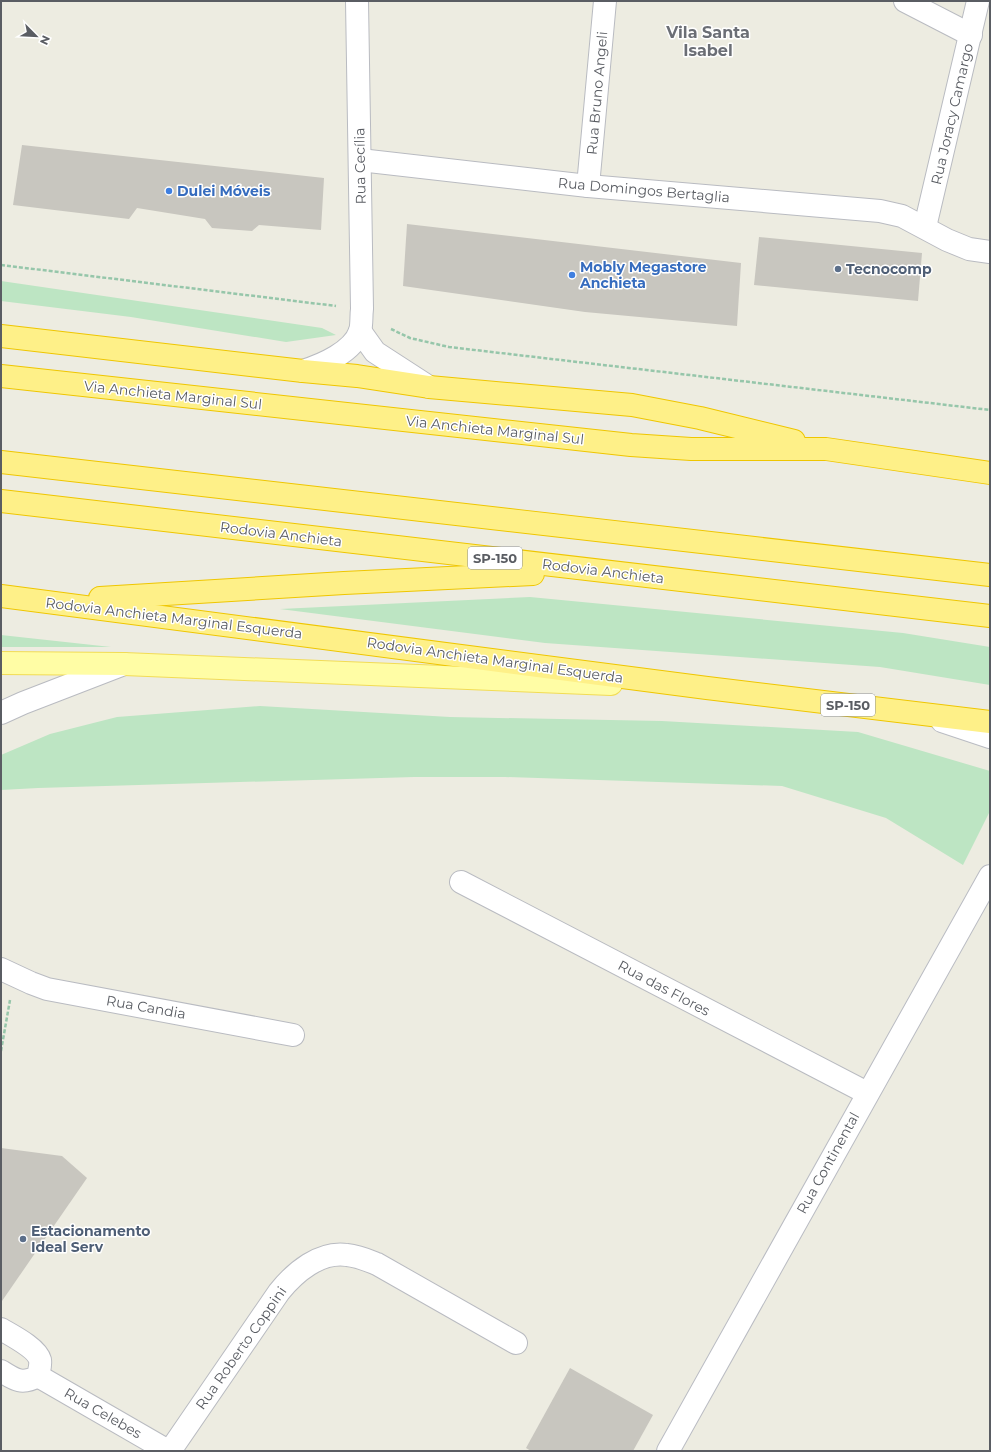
<svg xmlns="http://www.w3.org/2000/svg" width="991" height="1452" font-family="Montserrat,sans-serif">
	<style>
		.green { fill: #bde5c3 }
		.building { fill: #c8c6bf }
		.lines { fill: none; stroke-linecap: round; stroke-linejoin: round }
		.street-casing { stroke: #b9bbc1; stroke-width: 24 }
		.secondary-casing { stroke: #babcc3; stroke-width: 24 }
		.primary-casing { stroke: #f2dc55; stroke-width: 24 }
		.highway-casing { stroke: #efc600; stroke-width: 24 }
		.path { stroke: #96c6aa; stroke-width: 2.5; stroke-dasharray: 4 2; stroke-linecap: butt }
		.street { stroke: #fff; stroke-width: 22 }
		.secondary { stroke: #fff; stroke-width: 22 }
		.primary { stroke: #fffda5; stroke-width: 22 }
		.highway { stroke: #fef088; stroke-width: 22 }
		.shop-dot { fill: #3f7fe0; stroke: #fff; stroke-width: 1.5 }
		.service-dot { fill: #5c6f8a; stroke: #fff; stroke-width: 1.5 }
		.labels { text-anchor: middle; dominant-baseline: central; stroke-width: 3; stroke-linejoin: round; paint-order: stroke }
		.shield { fill: #fff; stroke: #8c8e92; stroke-width: 1 }
		.shield-label { font-size: 13px; font-weight: bold; fill: #5a5d63 }
		.street-label { font-size: 14px; fill: #5a5d63; stroke: #fff }
		.shop-label { font-size: 14px; font-weight: bold; fill: #366cbe; stroke: #fff; text-anchor: start }
		.service-label { font-size: 14px; font-weight: bold; fill: #4e5e75; stroke: #fff; text-anchor: start }
		.quarter-label { font-size: 16px; font-weight: bold; fill: #6b6e75; stroke: #fff }
	</style>
	<rect width="100%" height="100%" fill="#edece1"/>
	<g class="green">
		<polygon points="1,281 322,328 336,335 286,342 131,317 1,301"/>
		<polygon points="530,597 903,633 990,647 990,685 880,667 545,643 280,609"/>
		<polygon points="1,635 111,647 1,647"/>
		<polygon points="260,706 450,717 662,721 858,732 990,771 990,811 963,865 886,818 782,786 505,777 414,777 38,788 1,790 1,755 50,734 117,717"/>
	</g>
	<g class="building">
		<polygon points="22,145 324,178 321,230 259,225 252,231 212,228 205,219 137,208 129,219 13,205"/>
		<polygon points="407,224 741,263 737,326 585,312 403,286"/>
		<polygon points="759,237 922,253 918,301 754,285"/>
		<polygon points="1,1148 62,1156 87,1178 2,1301 1,1300"/>
		<polygon points="570,1368 653,1415 633,1451 531,1451 526,1448"/>
	</g>
	<g class="lines">
		<defs>
			<g id="street">
				<polyline points="905,1 971,35"/>
				<polyline points="360,160 588,186 880,211 902,216 947,240 969,249 990,252"/>
				<polyline points="588,186 605,1"/>
				<polyline points="925,227 978,1"/>
				<polyline points="360,331 375,352 429,387"/>
				<path d="M303,371C322,365 353,352 360,331C362,325 361,316 362,309L357,1"/>
				<polyline points="1,713 23,703 124,664"/>
				<polyline points="461,882 867,1093"/>
				<polyline points="1,969 31,983 47,989 293,1035"/>
				<path d="M1,1329C11,1335 37,1348 40,1360C41,1365 39,1371 38,1376C22,1385 15,1380 1,1371"/>
				<polyline points="38,1376 168,1451"/>
				<path d="M170,1451L279,1292C295,1272 320,1251 347,1255C358,1256 367,1260 377,1264L516,1343"/>
			</g>
			<g id="secondary">
				<polyline points="942,721 990,737"/>
				<polyline points="668,1451 990,876"/>
			</g>
			<polyline id="primary" points="1,663 124,664 611,684"/>
			<g id="highway">
				<polyline points="1,336 303,371 357,376 429,387 632,405 700,418 794,441"/>
				<polyline points="1,376 631,445 691,449 826,449 990,473"/>
				<polyline points="1,462 990,575"/>
				<polyline points="1,501 990,616"/>
				<polyline points="1,596 707,688 990,722"/>
				<polyline points="100,598 344,583 533,574"/>
			</g>
		</defs>
		<use href="#street" class="street-casing"/>
		<use href="#secondary" class="secondary-casing"/>
		<use href="#primary" class="primary-casing"/>
		<use href="#highway" class="highway-casing"/>
		<g class="path">
			<polyline points="1,265 336,306"/>
			<polyline points="391,329 410,338 449,347 990,410"/>
			<polyline points="1,1051 10,1000"/>
		</g>
		<use href="#street" class="street"/>
		<use href="#secondary" class="secondary"/>
		<use href="#primary" class="primary"/>
		<use href="#highway" class="highway"/>
	</g>
	<g class="shop-dot">
		<circle cx="169" cy="191" r="4"/>
		<circle cx="572" cy="275" r="4"/>
	</g>
	<g class="service-dot">
		<circle cx="838" cy="269" r="4"/>
		<circle cx="23" cy="1239" r="4"/>
	</g>
	<g class="labels">
		<g class="shield">
			<rect x="468" y="547" width="54" height="22" rx="3"/>
			<rect x="821" y="694" width="54" height="22" rx="3"/>
		</g>
		<g class="shield-label">
			<text x="495" y="558">SP-150</text>
			<text x="848" y="705">SP-150</text>
		</g>
		<g class="street-label">
			<text transform="translate(597 93) rotate(-85)">Rua Bruno Angeli</text>
			<text transform="translate(952 114) rotate(-77)">Rua Joracy Camargo</text>
			<text transform="translate(360 166) rotate(-91)">Rua Cecília</text>
			<text transform="translate(644 190) rotate(5)">Rua Domingos Bertaglia</text>
			<text transform="translate(173 395) rotate(6)">Via Anchieta Marginal Sul</text>
			<text transform="translate(495 430) rotate(6)">Via Anchieta Marginal Sul</text>
			<text transform="translate(281 534) rotate(7)">Rodovia Anchieta</text>
			<text transform="translate(603 571) rotate(7)">Rodovia Anchieta</text>
			<text transform="translate(174 618) rotate(7)">Rodovia Anchieta Marginal Esquerda</text>
			<text transform="translate(495 660) rotate(8)">Rodovia Anchieta Marginal Esquerda</text>
			<text transform="translate(664 988) rotate(28)">Rua das Flores</text>
			<text transform="translate(146 1007) rotate(10)">Rua Candia</text>
			<text transform="translate(828 1163) rotate(-61)">Rua Continental</text>
			<text transform="translate(241 1348) rotate(-55)">Rua Roberto Coppini</text>
			<text transform="translate(103 1413) rotate(30)">Rua Celebes</text>
		</g>
		<g class="shop-label">
			<text x="177" y="191">Dulei Móveis</text>
			<text x="580" y="267">Mobly Megastore<tspan x="580" dy="16">Anchieta</tspan></text>
		</g>
		<g class="service-label">
			<text x="846" y="269">Tecnocomp</text>
			<text x="31" y="1231">Estacionamento<tspan x="31" dy="16">Ideal Serv</tspan></text>
		</g>
		<g class="quarter-label">
			<text x="708" y="32">Vila Santa<tspan x="708" dy="18">Isabel</tspan></text>
		</g>
	</g>
	<rect width="991" height="1452" fill="none" stroke="#5a5d63" stroke-width="4"/>
	<g transform="translate(36 36) rotate(114)" stroke="#ffffff" stroke-width="3" paint-order="stroke">
	<path d="M0-3L7 15L0 10L-7 15Z" fill="#5a5d63"/>
	<text y="-6" font-size="11" font-weight="bold" text-anchor="middle" fill="#5a5d63">N</text>
	</g>
</svg>
